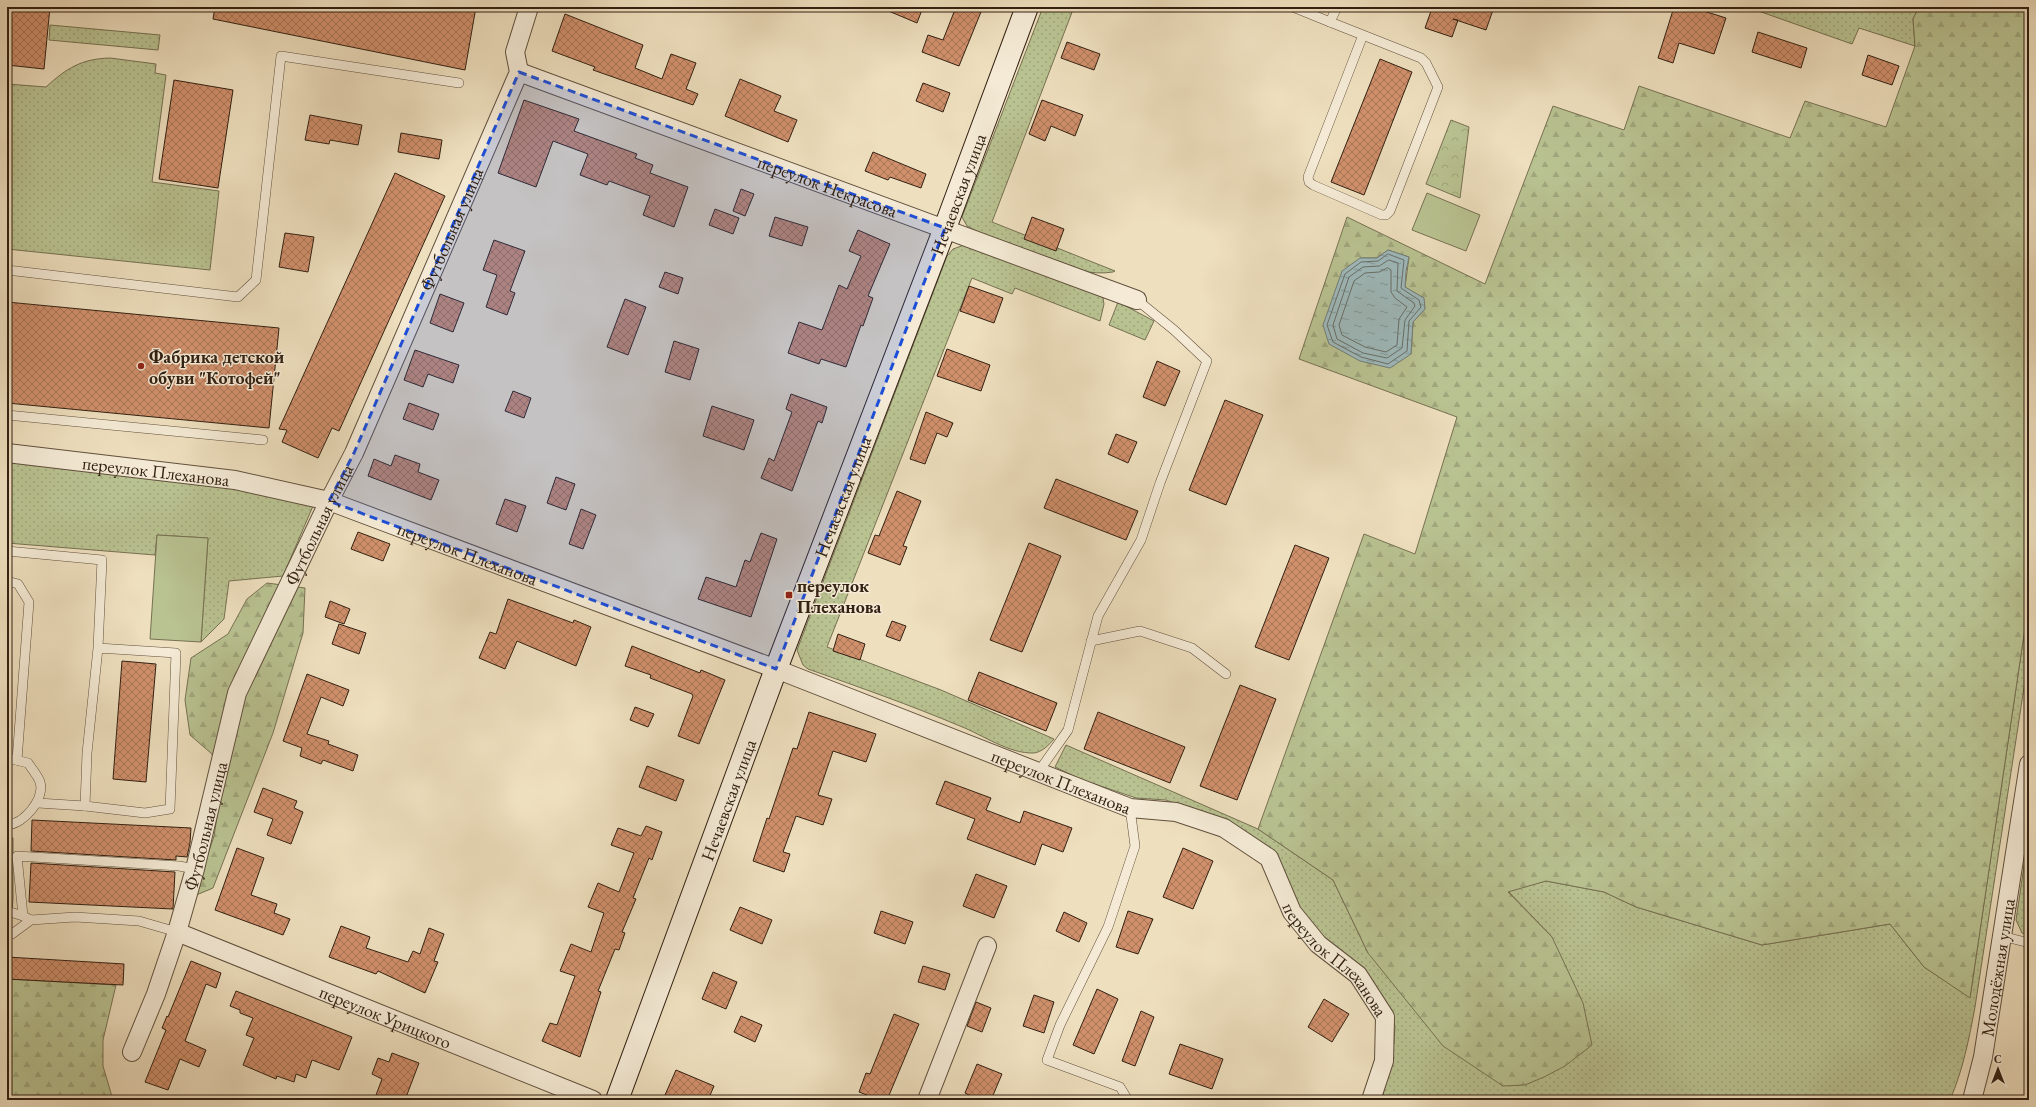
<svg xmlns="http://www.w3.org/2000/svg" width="2036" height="1107" font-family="'EB Garamond',serif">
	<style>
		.grass { fill: url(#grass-dots); stroke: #767152 }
		.forest { fill: url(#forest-firs); stroke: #767152; fill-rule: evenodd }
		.park { fill: url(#park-crowns); stroke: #767152 }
		.pitch { fill: #b9c291; stroke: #767152 }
		.water { fill: url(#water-ripples); stroke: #737c78 }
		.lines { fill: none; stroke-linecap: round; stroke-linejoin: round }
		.shore { stroke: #686d67; stroke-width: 1 }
		.building { fill: url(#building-cross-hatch); stroke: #322012 }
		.lane-casing { stroke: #61503d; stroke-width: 10 }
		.street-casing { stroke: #61503d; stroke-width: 20 }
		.secondary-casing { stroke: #322012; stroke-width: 24 }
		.lane { stroke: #f4ead5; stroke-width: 9 }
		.street { stroke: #f4ead5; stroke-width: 18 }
		.secondary { stroke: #f4ead5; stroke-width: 22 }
		.marked { fill: #1d4ed8; fill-opacity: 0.2; stroke: #1d4ed8; stroke-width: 3; stroke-dasharray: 8 5; stroke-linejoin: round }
		.poi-dot { fill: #8f2418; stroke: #f4ead5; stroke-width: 1.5 }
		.labels { text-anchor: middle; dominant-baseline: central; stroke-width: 3; stroke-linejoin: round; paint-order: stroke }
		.street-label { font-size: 18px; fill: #322012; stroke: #f4ead5 }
		.poi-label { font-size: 18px; font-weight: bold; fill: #322012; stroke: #f4ead5; text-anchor: start }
	</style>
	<defs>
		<pattern id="grass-dots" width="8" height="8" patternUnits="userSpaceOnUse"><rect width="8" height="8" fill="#b9c291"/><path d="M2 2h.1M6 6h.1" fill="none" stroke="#a0a67c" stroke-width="1.8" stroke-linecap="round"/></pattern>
		<pattern id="forest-firs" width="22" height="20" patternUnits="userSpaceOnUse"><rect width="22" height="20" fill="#b9c291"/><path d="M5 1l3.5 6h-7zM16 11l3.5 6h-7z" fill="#a0a67c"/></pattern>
		<pattern id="park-crowns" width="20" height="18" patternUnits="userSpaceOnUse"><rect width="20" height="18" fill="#b9c291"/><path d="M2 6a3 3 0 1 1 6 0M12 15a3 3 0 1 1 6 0" fill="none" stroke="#a0a67c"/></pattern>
		<pattern id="water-ripples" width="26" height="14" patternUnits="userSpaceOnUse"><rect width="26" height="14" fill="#9ebabc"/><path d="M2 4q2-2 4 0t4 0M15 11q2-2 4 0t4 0" fill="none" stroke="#819797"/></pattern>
		<pattern id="building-cross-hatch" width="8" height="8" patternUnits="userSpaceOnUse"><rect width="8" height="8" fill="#d0906c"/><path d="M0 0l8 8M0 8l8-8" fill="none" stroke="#a97557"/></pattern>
	</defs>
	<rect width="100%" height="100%" fill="#eedfbe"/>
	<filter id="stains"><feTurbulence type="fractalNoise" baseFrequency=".005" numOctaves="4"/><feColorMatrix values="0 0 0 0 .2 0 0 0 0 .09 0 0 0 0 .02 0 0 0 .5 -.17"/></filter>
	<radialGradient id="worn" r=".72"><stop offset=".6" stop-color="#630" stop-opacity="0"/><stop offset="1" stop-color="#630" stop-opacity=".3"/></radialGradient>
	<g class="grass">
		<path d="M1043,7H1074L992,222L1115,271L1113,272C1073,279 1003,245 967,226L962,217Z"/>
		<polygon points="1747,7 1919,7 1913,19 1915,46 1859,28 1852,44"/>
		<polygon points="50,25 160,35 158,50 49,40"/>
		<path d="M110,58L156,64L155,73L166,75L152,182L219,191L210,270L7,249V84L46,87C67,68 81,59 110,58Z"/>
		<path d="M967,244L1097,293L1103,298L1104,304L1100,321L1015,288L1012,294L972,278L827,647L941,690L1054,739C1049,745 1042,752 1034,753C1009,754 983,735 960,726C910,705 859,687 808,669L803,665L797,650L947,256L953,249Z"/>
		<polygon points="1118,302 1154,321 1145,340 1109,325"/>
		<polygon points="7,462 230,488 313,506 283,576 229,581 224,619 201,642 208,538 157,535 155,555 7,543"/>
		<path d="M2029,601V655L1975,1007C1969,1039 1963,1070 1950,1100H1382L1394,1043L1395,1026L1386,1003L1308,925L1288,889L1216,818L1166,800L1136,798L1080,779L1055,767L1066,745L1258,829L1333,880L1368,953L1552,937L1508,891L1546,881L1604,892L1636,907L1762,945L1890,924L1924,967L1970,997Z"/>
		<polygon points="2029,832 2029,936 2022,933 2016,920"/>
	</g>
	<g class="forest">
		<path d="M1919,7H2029V601L1970,998L1924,967L1890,924L1762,945L1636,907L1604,892L1546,881L1508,892L1552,937L1583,1003L1592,1045L1565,1066L1544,1077L1525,1085L1503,1086L1443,1046L1368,953L1333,880L1258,829L1364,534L1415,554L1457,417L1299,359L1347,217L1485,284L1553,106L1624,130L1639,86L1790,138L1805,101L1886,127L1915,46L1913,19ZM1388,250L1409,257L1405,287L1423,298L1425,309L1413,322L1411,354L1360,258H1377Z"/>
		<polygon points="267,583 305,588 303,633 273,733 213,888 194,896 214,836 221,791 212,754 190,735 185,700 191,658 228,634 247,599"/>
		<polygon points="7,836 13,838 13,899 11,926 7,925"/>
		<polygon points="7,979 116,985 103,1040 103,1066 113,1100 7,1100"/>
	</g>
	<polygon class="park" points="1451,120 1469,127 1460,198 1426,184"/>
	<g class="pitch">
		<polygon points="1427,193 1480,215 1466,251 1412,230"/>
		<polygon points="157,535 208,538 201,642 150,639"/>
	</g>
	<polygon class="water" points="1388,250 1409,257 1406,271 1405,287 1424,298 1425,309 1413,322 1411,354 1390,368 1360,361 1329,344 1323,325 1342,271 1360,258 1377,258"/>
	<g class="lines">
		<g class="shore">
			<polygon points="1388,254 1404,260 1401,288 1419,300 1421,307 1409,321 1407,351 1388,364 1361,357 1333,342 1327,325 1345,274 1361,262 1378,261"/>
			<polygon points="1389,260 1398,263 1397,291 1414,303 1415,306 1405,320 1402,348 1387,358 1363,353 1337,339 1333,325 1349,277 1363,267 1379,266"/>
			<polygon points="1388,268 1391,270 1391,292 1395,298 1407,307 1399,319 1397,345 1386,352 1365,347 1342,335 1339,325 1354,281 1365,273 1379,272"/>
		</g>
	</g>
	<g class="building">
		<polygon points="7,7 50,7 44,69 7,65"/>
		<polygon points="215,7 476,7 465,70 213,19"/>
		<polygon points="879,7 923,7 917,23"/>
		<polygon points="956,7 983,7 959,66 922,52 928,35 943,40"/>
		<polygon points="1427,7 1494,7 1486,30 1453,19 1458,20 1452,37 1425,28 1431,11 1426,9"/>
		<polygon points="1674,7 1691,7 1726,18 1714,54 1679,43 1673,63 1658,58"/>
		<polygon points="565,14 643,45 635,68 662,79 671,54 696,63 686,89 698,94 693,105 593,70 595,67 552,51"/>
		<polygon points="1758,32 1807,48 1801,68 1752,52"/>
		<polygon points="1067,42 1100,54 1094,70 1061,58"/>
		<polygon points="1868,55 1899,66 1892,85 1862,75"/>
		<polygon points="1380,59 1412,72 1364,195 1331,182"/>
		<polygon points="740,79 781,96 774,111 797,120 788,142 725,116"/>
		<polygon points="174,80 233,90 218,188 159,179"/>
		<polygon points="923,83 950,93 943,112 916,101"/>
		<polygon points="524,100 579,119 574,131 637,154 635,158 653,165 650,173 688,187 674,227 643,215 650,196 609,181 607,185 580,175 588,154 553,141 536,187 498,173"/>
		<polygon points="1042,100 1083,115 1075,136 1051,126 1045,141 1029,134"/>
		<polygon points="310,115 362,125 358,145 330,140 329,144 305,140"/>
		<polygon points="401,133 442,140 439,159 398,152"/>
		<polygon points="873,152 926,174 921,188 890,177 888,180 865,171"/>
		<polygon points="395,173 445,196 339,431 332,428 318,458 282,442 287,430 279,429"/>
		<polygon points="741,189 754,194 745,216 733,211"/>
		<polygon points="715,209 739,218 733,234 709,225"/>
		<polygon points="775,217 808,227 802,246 769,236"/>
		<polygon points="1032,217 1064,229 1056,251 1024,239"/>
		<polygon points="858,230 890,244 868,296 873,298 863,326 861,325 846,367 821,359 819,364 788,353 799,322 822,330 839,285 847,289 861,256 849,251"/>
		<polygon points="285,233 314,237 308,272 279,267"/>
		<polygon points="494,240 525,251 510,291 515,293 507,315 486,307 497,275 483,270"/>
		<polygon points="665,272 683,278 678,294 659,287"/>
		<polygon points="969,286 1003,298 994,323 960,311"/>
		<polygon points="440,294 464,303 453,332 430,323"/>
		<polygon points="625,299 646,307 628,355 607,347"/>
		<polygon points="7,302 279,328 269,428 7,403"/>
		<polygon points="674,341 699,349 690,380 665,372"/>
		<polygon points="947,349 990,365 981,391 937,376"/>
		<polygon points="415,350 459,365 453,383 428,374 423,387 404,380"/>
		<polygon points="1157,361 1180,371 1165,406 1143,397"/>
		<polygon points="513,391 531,398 524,418 505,411"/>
		<polygon points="791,394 827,407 822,423 818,421 792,491 761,478 769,458 774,461 792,412 786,409"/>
		<polygon points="1225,400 1263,415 1226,505 1189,490"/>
		<polygon points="409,403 439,414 433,430 403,419"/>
		<polygon points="712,406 754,420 744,450 703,436"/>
		<polygon points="926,412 953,423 947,437 937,433 925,464 910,459"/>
		<polygon points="1116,434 1137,442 1128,463 1108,454"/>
		<polygon points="395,455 420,464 418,472 439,480 431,500 368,476 374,459 391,466"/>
		<polygon points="556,477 575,484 566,510 547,503"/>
		<polygon points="1056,479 1138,511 1126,540 1044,508"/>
		<polygon points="897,491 921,501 903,546 907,547 900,565 868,553 875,535 879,536"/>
		<polygon points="505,499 526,506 517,532 496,524"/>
		<polygon points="581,509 596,515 583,549 569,544"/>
		<polygon points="358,532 390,544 383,561 351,549"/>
		<polygon points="761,533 777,539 751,617 698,599 706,577 736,587 745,560 750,562"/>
		<polygon points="1029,543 1061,556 1022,652 990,640"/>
		<polygon points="1295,545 1329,558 1289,660 1255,647"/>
		<polygon points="508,599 573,623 574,620 591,627 576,666 517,641 505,669 479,658 490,632 496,634"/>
		<polygon points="330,601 350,609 344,624 325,617"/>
		<polygon points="892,621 906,626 900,641 886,636"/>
		<polygon points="339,624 366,633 359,654 332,644"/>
		<polygon points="838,634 865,644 860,660 833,651"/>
		<polygon points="632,646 700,673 701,670 725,680 699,744 678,736 693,696 692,694 650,678 651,675 625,666"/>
		<polygon points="122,661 156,664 146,782 113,779"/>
		<polygon points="979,672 1057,703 1046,731 968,700"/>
		<polygon points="307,674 349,690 343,706 321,697 307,734 329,741 328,744 358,755 353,771 323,760 321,764 300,756 302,748 283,741"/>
		<polygon points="1240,685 1276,699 1237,800 1200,786"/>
		<polygon points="635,707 654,714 648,727 630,720"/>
		<polygon points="809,712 876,734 866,762 833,751 818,795 832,799 823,825 796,816 783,852 790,854 784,872 753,861 767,818 769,819 793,748 797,749"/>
		<polygon points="1098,712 1185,747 1170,783 1084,749"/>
		<polygon points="647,766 684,780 676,801 639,787"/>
		<polygon points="945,781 991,798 986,810 1020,823 1024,811 1072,828 1063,852 1042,844 1035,865 967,839 975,819 936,804"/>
		<polygon points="263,788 297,801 294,808 303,812 291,844 267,835 273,819 254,812"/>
		<polygon points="32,820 191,828 190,843 187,857 176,856 176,860 31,851"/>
		<polygon points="646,826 662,832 652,860 649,858 633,898 636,899 622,932 625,933 619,950 615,949 598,991 601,992 580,1057 542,1041 550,1023 557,1025 575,976 560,971 571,944 591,952 604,913 588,907 598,883 619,892 634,853 611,845 618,828 641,836"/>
		<polygon points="237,848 264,858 251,895 277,904 274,913 290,919 283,935 215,910"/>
		<polygon points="1183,848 1213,861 1193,909 1163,897"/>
		<polygon points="31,863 175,872 173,909 29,902"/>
		<polygon points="976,874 1007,886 994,918 963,906"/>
		<polygon points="740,907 772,920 762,944 730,930"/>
		<polygon points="881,911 913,922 905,944 874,933"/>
		<polygon points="1128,911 1153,919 1138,954 1116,947"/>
		<polygon points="1064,912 1087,923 1079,942 1056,931"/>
		<polygon points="341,926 370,937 366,948 408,962 413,951 420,954 429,928 444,934 434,961 438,962 425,993 378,971 376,974 329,957"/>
		<polygon points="7,957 124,964 123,985 7,979"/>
		<polygon points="191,961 221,973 216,988 206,984 185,1041 206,1050 199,1067 180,1059 168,1090 145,1082 166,1030 162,1028 167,1016 168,1017"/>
		<polygon points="923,966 950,974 945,990 918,982"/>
		<polygon points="713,972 737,982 726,1009 702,999"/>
		<polygon points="1097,989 1118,999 1094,1054 1073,1045"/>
		<polygon points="236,991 352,1037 339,1070 312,1060 306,1078 296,1074 294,1082 277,1076 276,1079 243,1065 254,1038 246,1035 253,1018 240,1013 240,1010 230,1006"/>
		<polygon points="1034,995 1054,1002 1044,1033 1023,1026"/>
		<polygon points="1324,999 1349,1014 1332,1042 1308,1027"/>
		<polygon points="976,1002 991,1008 982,1032 967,1026"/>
		<polygon points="1141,1011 1154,1017 1135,1066 1122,1061"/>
		<polygon points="894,1014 919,1024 887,1100 880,1100 859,1092 866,1073 870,1074"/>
		<polygon points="741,1016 762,1025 755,1042 734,1032"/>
		<polygon points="1180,1044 1223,1059 1212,1089 1169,1074"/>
		<polygon points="392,1053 419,1063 405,1100 390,1100 376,1095 382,1079 372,1074 378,1058 389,1062"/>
		<polygon points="977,1064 1002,1074 991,1100 980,1100 965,1093"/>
		<polygon points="676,1070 714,1086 708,1100 678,1100 665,1095"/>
	</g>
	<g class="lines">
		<defs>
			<g id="lane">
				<polyline points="1293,7 1330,22"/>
				<polyline points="1337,7 1330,22 1421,58 1426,63 1438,87 1390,211 1386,215 1382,215 1313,185 1309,182 1308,177 1363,35"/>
				<polyline points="7,270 238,297 256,280 281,56 459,83"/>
				<polyline points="7,415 263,440"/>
				<polyline points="7,551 102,560 98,648 87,753 85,806 145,813 170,809 176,653 98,648"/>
				<polyline points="7,581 18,584 29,602 17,760"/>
				<polyline points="1091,641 1140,631 1192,648 1226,674"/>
				<path d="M7,758L28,763C32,769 38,776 40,782C45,799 24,824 7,825"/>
				<polyline points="1039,771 1068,730 1098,616 1141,540 1160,483 1207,361 1174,330 1137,300"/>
				<polyline points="38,803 85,806"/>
				<polyline points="7,911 23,916"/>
				<polyline points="31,920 23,916 17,856 179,866 195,869"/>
				<polyline points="7,935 12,934 31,920 75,917 139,921 177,932"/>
				<polyline points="2002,936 2029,943"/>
				<polyline points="1128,1100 1120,1087 1047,1060 1060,1025 1108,927 1135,846 1130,808"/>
			</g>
			<g id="street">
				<path id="s1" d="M519,72L1137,300"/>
				<path id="s2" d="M7,453L235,480L329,501L776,669L1130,808L1176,812L1224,828L1269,858L1292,912L1318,944L1358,975L1385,1017L1384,1061L1371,1100"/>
				<path id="s3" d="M177,932L593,1100"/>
				<path id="s4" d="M132,1052L156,994L177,932L195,869L237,693L329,501L354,453L519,72L515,52L529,7"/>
				<polyline points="927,1100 987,946"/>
				<path id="s5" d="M1972,1100L1983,1057L2029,764"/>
			</g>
			<g id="secondary">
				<path id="s6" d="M617,1100L776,669L945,228L1027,7"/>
			</g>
		</defs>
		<use href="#lane" class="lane-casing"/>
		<use href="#street" class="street-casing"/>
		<use href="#secondary" class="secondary-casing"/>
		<use href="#lane" class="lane"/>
		<use href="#street" class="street"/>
		<use href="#secondary" class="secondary"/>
	</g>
	<path class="marked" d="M519,72L945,228L776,669L329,501L354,453Z"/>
	<g class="poi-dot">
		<circle cx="141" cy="366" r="4"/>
		<rect x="785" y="591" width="8" height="8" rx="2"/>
	</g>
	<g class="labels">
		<g class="street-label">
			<text stroke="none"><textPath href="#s1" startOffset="329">переулок Некрасова</textPath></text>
			<text stroke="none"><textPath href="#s6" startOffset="968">Нечаевская улица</textPath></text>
			<text stroke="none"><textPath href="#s4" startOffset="886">Футбольная улица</textPath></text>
			<text stroke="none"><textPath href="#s2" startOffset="150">переулок Плеханова</textPath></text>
			<text stroke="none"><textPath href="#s6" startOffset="644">Нечаевская улица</textPath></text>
			<text stroke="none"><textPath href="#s4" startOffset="562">Футбольная улица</textPath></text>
			<text stroke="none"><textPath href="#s2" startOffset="474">переулок Плеханова</textPath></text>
			<text stroke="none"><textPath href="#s2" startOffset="1110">переулок Плеханова</textPath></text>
			<text stroke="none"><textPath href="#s6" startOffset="320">Нечаевская улица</textPath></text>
			<text stroke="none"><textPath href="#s4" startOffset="238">Футбольная улица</textPath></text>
			<text stroke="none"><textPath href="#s2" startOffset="1458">переулок Плеханова</textPath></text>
			<text stroke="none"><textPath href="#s5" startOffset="135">Молодёжная улица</textPath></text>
			<text stroke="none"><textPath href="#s3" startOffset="225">переулок Урицкого</textPath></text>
		</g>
		<g class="poi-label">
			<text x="149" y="356">Фабрика детской<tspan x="149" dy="21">обуви "Котофей"</tspan></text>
			<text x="797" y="585">переулок<tspan x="797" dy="21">Плеханова</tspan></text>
		</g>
	</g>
	<rect width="2036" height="1107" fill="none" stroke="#eedfbe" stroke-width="24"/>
	<rect x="8" y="8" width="2020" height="1091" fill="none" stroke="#322012" stroke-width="2"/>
	<rect x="12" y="12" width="2012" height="1083" fill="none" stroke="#322012"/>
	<g transform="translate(1998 1069)" stroke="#f4ead5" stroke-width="3" paint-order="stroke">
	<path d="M0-3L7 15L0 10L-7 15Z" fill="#322012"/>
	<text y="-6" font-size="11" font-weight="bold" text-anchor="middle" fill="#322012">С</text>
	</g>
	<rect width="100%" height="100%" filter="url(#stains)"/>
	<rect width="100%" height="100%" fill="url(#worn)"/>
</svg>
